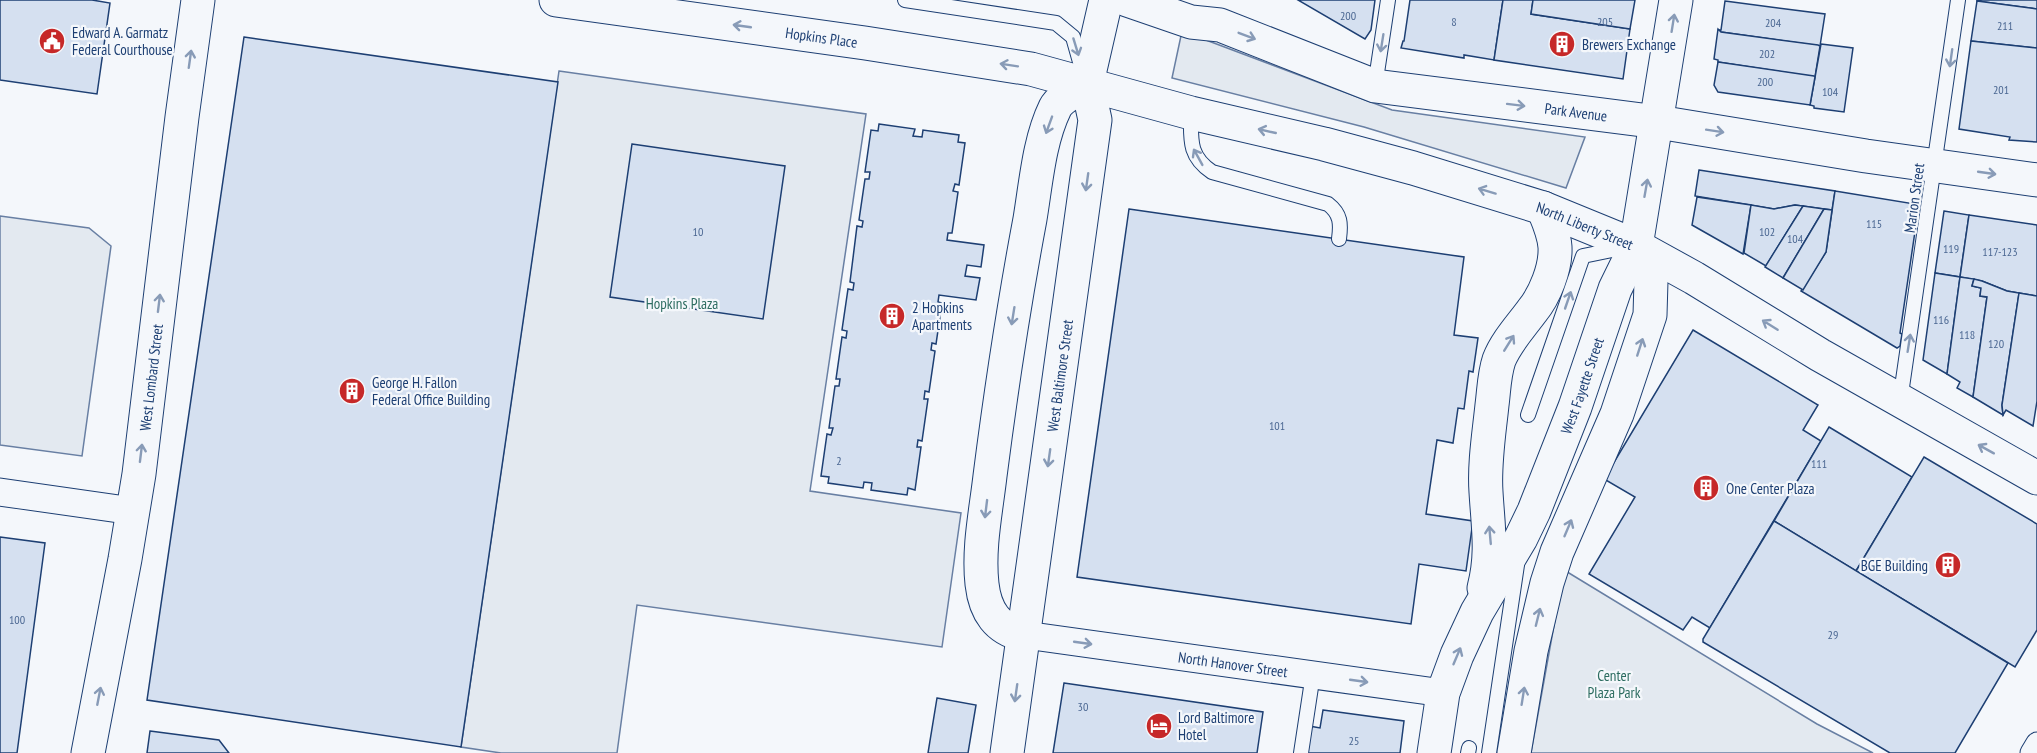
<svg xmlns="http://www.w3.org/2000/svg" width="2037" height="753" font-family="'PT Sans Narrow',sans-serif">
	<style>
		.green { fill: #e3e9f0; stroke: #687fa3; stroke-width: 1.5 }
		.building { fill: #d5e0f0; stroke: #1d3f73; stroke-width: 1.5 }
		.lines { fill: none; stroke-linecap: round; stroke-linejoin: round }
		.service-casing { stroke: #1d3f73; stroke-width: 16 }
		.pedestrian-casing { stroke: #1d3f73; stroke-width: 23 }
		.minor-casing { stroke: #1d3f73; stroke-width: 29 }
		.tertiary-casing { stroke: #1d3f73; stroke-width: 35 }
		.secondary-casing { stroke: #1d3f73; stroke-width: 35 }
		.primary-casing { stroke: #1d3f73; stroke-width: 35 }
		.service { stroke: #f4f7fb; stroke-width: 14 }
		.pedestrian { stroke: #f4f7fb; stroke-width: 21 }
		.minor { stroke: #f4f7fb; stroke-width: 27 }
		.tertiary { stroke: #f4f7fb; stroke-width: 33 }
		.secondary { stroke: #f4f7fb; stroke-width: 33 }
		.primary { stroke: #f4f7fb; stroke-width: 33 }
		.oneway { stroke: #889bb7 }
		.labels { text-anchor: middle; dominant-baseline: central; stroke-width: 4.5; stroke-linejoin: round; paint-order: stroke }
		.number-label { font-size: 12px; fill: #4b6792 }
		.poi-label { font-size: 15px; fill: #1d3f73; stroke: #f4f7fb; text-anchor: start }
		.street-label { font-size: 15px; fill: #1d3f73; stroke: #f4f7fb }
		.park-label { font-size: 15px; fill: #2c6c60; stroke: #f4f7fb }
	</style>
	<rect width="100%" height="100%" fill="#f4f7fb"/>
	<g class="green">
		<polygon points="1182,31 1392,110 1585,137 1566,188 1364,127 1172,78"/>
		<polygon points="559,71 866,114 810,491 961,513 942,647 637,605 617,753 501,753 461,747"/>
		<polygon points="0,216 89,228 111,246 82,456 0,445"/>
		<polygon points="1564,570 1817,724 1873,753 1531,753"/>
	</g>
	<g class="building">
		<polygon points="0,0 92,0 110,3 97,94 0,80"/>
		<polygon points="1298,0 1375,0 1371,30 1365,39"/>
		<polygon points="1410,0 1503,0 1494,60 1464,55 1464,58 1401,48 1403,41 1404,41"/>
		<polygon points="1503,0 1533,0 1531,14 1630,29 1623,79 1494,60"/>
		<polygon points="1533,0 1635,0 1630,29 1531,14"/>
		<polygon points="1977,0 2037,0 2037,9 1977,1"/>
		<polygon points="1725,1 1825,14 1820,46 1721,32 1719,30 1721,30"/>
		<polygon points="1977,1 2037,9 2037,48 1971,41"/>
		<polygon points="1718,29 1721,32 1818,45 1820,46 1815,77 1718,62 1718,60 1714,59"/>
		<polygon points="244,37 558,82 461,747 147,700"/>
		<polygon points="1971,41 2037,48 2037,142 2009,140 2010,137 1959,129"/>
		<polygon points="1821,44 1853,48 1844,112 1814,108 1814,106 1810,105"/>
		<polygon points="1718,62 1814,76 1815,77 1810,105 1718,92 1714,85"/>
		<polygon points="879,124 915,129 913,136 922,137 923,130 959,135 958,142 965,143 959,185 955,184 953,191 958,192 952,233 948,233 947,240 984,245 981,267 967,265 965,276 980,278 976,300 939,295 938,302 942,303 936,344 932,343 931,350 935,351 929,392 925,391 924,399 928,399 922,441 918,440 917,447 921,447 915,490 908,488 907,495 871,490 872,483 864,482 863,488 828,483 829,477 821,476 827,434 831,435 833,428 829,428 835,386 839,386 840,379 836,379 842,337 846,338 847,331 842,330 848,289 853,290 854,283 850,282 857,226 862,227 863,221 859,220 865,179 869,179 870,172 865,172 871,130 878,131"/>
		<polygon points="632,144 785,166 763,319 610,297"/>
		<polygon points="1699,170 1835,191 1832,210 1795,205 1774,209 1695,196"/>
		<polygon points="1835,191 1921,205 1919,218 1917,218 1900,333 1902,334 1900,346 1897,348 1801,291 1826,252"/>
		<polygon points="1697,197 1751,205 1743,254 1692,225"/>
		<polygon points="1751,205 1774,209 1795,205 1803,206 1766,266 1744,253"/>
		<polygon points="1803,206 1824,209 1783,278 1765,267"/>
		<polygon points="1129,209 1464,257 1454,335 1478,338 1473,372 1469,371 1464,409 1458,408 1453,443 1437,440 1426,514 1473,521 1466,571 1419,564 1411,624 1077,577"/>
		<polygon points="1824,209 1832,210 1826,252 1803,290 1783,278"/>
		<polygon points="1944,211 1969,215 1960,277 1935,273"/>
		<polygon points="1969,215 2037,225 2037,296 2007,291 1982,281 1960,277"/>
		<polygon points="1935,273 1960,277 1947,374 1923,360"/>
		<polygon points="1960,277 1974,279 1972,286 1981,288 1980,296 1987,297 1973,397 1957,388 1960,382 1947,374"/>
		<polygon points="1974,279 1982,281 2007,291 2019,293 2002,405 2003,415 1973,397 1987,297 1980,296 1981,288 1972,286"/>
		<polygon points="2019,293 2037,296 2037,401 2033,426 2006,410 2003,415 2002,405"/>
		<polygon points="1693,330 1818,405 1803,430 1821,441 1710,628 1692,617 1683,630 1589,574 1635,497 1604,479"/>
		<polygon points="1829,427 1912,477 1856,571 1774,521"/>
		<polygon points="1924,457 2037,524 2037,630 2015,667 1856,571"/>
		<polygon points="1774,521 2008,663 1955,753 1890,753 1703,642 1703,639"/>
		<polygon points="0,537 45,543 17,753 0,753"/>
		<polygon points="1064,683 1263,712 1257,753 1053,753"/>
		<polygon points="937,698 976,705 968,753 928,753"/>
		<polygon points="1323,710 1404,721 1400,753 1305,753 1309,726 1320,728"/>
		<polygon points="150,731 219,740 229,753 147,753"/>
	</g>
	<g class="lines">
		<defs>
			<g id="service">
				<polyline points="905,0 1056,23 1073,37 1082,69"/>
				<polyline points="1375,86 1388,0"/>
				<path d="M1191,113C1191,139 1188,156 1212,172L1328,204C1341,214 1341,224 1339,239"/>
				<polyline points="1900,401 1958,0"/>
				<polyline points="1528,415 1583,256 1622,248"/>
				<polyline points="1301,753 1313,674"/>
				<polyline points="1468,753 1469,748"/>
				<polyline points="1489,753 1517,565"/>
			</g>
			<polyline id="pedestrian" points="2031,753 2037,743"/>
			<g id="minor">
				<polyline points="0,492 133,511"/>
				<path id="s1" d="M1025,635L1443,693"/>
			</g>
			<g id="tertiary">
				<path id="s2" d="M1127,0L1191,22L1220,25L1375,86L1658,122L1866,156L2037,180"/>
			</g>
			<g id="secondary">
				<path id="s3" d="M556,0L865,43L1031,69L1191,113L1324,144L1413,168L1543,208L1636,246L1694,278L1820,355L2037,478"/>
				<path d="M1484,588C1493,553 1488,527 1486,492C1484,464 1489,434 1492,405C1494,390 1494,375 1499,360C1506,342 1521,326 1532,311C1545,295 1556,268 1555,247C1554,233 1548,220 1543,208"/>
				<path d="M1025,635C997,630 985,611 982,584C978,548 986,511 990,476C1001,390 1014,304 1030,219C1036,183 1039,141 1055,108C1060,98 1077,90 1087,83"/>
				<path id="s4" d="M1007,753L1095,120L1087,83L1106,0"/>
				<path id="s5" d="M1434,753L1443,693L1457,655L1477,612L1521,538L1534,511L1575,407L1615,289L1636,246L1676,0"/>
				<polyline points="1514,753 1531,651 1547,583 1557,552 1617,414 1650,315 1651,281 1636,246"/>
			</g>
			<g id="primary">
				<path id="s6" d="M88,753L125,559L139,474L182,117L198,0"/>
			</g>
		</defs>
		<use href="#service" class="service-casing"/>
		<use href="#pedestrian" class="pedestrian-casing"/>
		<use href="#minor" class="minor-casing"/>
		<use href="#tertiary" class="tertiary-casing"/>
		<use href="#secondary" class="secondary-casing"/>
		<use href="#primary" class="primary-casing"/>
		<use href="#service" class="service"/>
		<use href="#pedestrian" class="pedestrian"/>
		<use href="#minor" class="minor"/>
		<use href="#tertiary" class="tertiary"/>
		<use href="#secondary" class="secondary"/>
		<use href="#primary" class="primary"/>
	</g>
	<defs><path id="oneway-shaft" d="M-6 0H5M1.5-3L5.5 0L1.5 3" fill="none" stroke-width="1.6" stroke-linecap="round" stroke-linejoin="round" transform="scale(1.5)"/></defs>
	<g class="oneway">
		<use href="#oneway-shaft" transform="translate(1673 23) rotate(-81)"/>
		<use href="#oneway-shaft" transform="translate(742 26) rotate(-172)"/>
		<use href="#oneway-shaft" transform="translate(1247 36) rotate(21)"/>
		<use href="#oneway-shaft" transform="translate(1382 43) rotate(99)"/>
		<use href="#oneway-shaft" transform="translate(1076 47) rotate(73)"/>
		<use href="#oneway-shaft" transform="translate(1951 58) rotate(98)"/>
		<use href="#oneway-shaft" transform="translate(190 59) rotate(-82)"/>
		<use href="#oneway-shaft" transform="translate(1009 65) rotate(-171)"/>
		<use href="#oneway-shaft" transform="translate(1516 105) rotate(7)"/>
		<use href="#oneway-shaft" transform="translate(1049 125) rotate(110)"/>
		<use href="#oneway-shaft" transform="translate(1267 131) rotate(-167)"/>
		<use href="#oneway-shaft" transform="translate(1715 131) rotate(9)"/>
		<use href="#oneway-shaft" transform="translate(1198 157) rotate(-119)"/>
		<use href="#oneway-shaft" transform="translate(1987 173) rotate(8)"/>
		<use href="#oneway-shaft" transform="translate(1087 182) rotate(98)"/>
		<use href="#oneway-shaft" transform="translate(1646 188) rotate(-80)"/>
		<use href="#oneway-shaft" transform="translate(1487 191) rotate(-163)"/>
		<use href="#oneway-shaft" transform="translate(1568 300) rotate(-71)"/>
		<use href="#oneway-shaft" transform="translate(159 303) rotate(-83)"/>
		<use href="#oneway-shaft" transform="translate(1013 316) rotate(99)"/>
		<use href="#oneway-shaft" transform="translate(1770 325) rotate(-148)"/>
		<use href="#oneway-shaft" transform="translate(1509 343) rotate(-58)"/>
		<use href="#oneway-shaft" transform="translate(1909 343) rotate(-81)"/>
		<use href="#oneway-shaft" transform="translate(1640 347) rotate(-72)"/>
		<use href="#oneway-shaft" transform="translate(1986 449) rotate(-151)"/>
		<use href="#oneway-shaft" transform="translate(141 453) rotate(-83)"/>
		<use href="#oneway-shaft" transform="translate(1049 458) rotate(98)"/>
		<use href="#oneway-shaft" transform="translate(986 509) rotate(97)"/>
		<use href="#oneway-shaft" transform="translate(1568 528) rotate(-67)"/>
		<use href="#oneway-shaft" transform="translate(1490 535) rotate(-95)"/>
		<use href="#oneway-shaft" transform="translate(1538 617) rotate(-76)"/>
		<use href="#oneway-shaft" transform="translate(1083 643) rotate(8)"/>
		<use href="#oneway-shaft" transform="translate(1457 656) rotate(-67)"/>
		<use href="#oneway-shaft" transform="translate(1359 681) rotate(8)"/>
		<use href="#oneway-shaft" transform="translate(1016 693) rotate(98)"/>
		<use href="#oneway-shaft" transform="translate(99 696) rotate(-79)"/>
		<use href="#oneway-shaft" transform="translate(1523 696) rotate(-81)"/>
	</g>
	<defs>
		<symbol id="civic-disc" viewBox="-11 -11 22 22"><circle r="9.5" fill="#c62828" stroke="#f4f7fb"/><path d="M-.6-6.5H3V-4.5H.6V-3L4-1V1h2V6H-6V1h2V-1L-.6-3ZM-1.2 2.5V6h2.4V2.5Z" fill="#fff"/></symbol>
		<symbol id="building-disc" viewBox="-11 -11 22 22"><circle r="9.5" fill="#c62828" stroke="#f4f7fb"/><path d="M-4-6H4V6H1V3H-1V6H-4ZM-2.5-4.3h1.7v1.8h-1.7ZM.8-4.3h1.7v1.8H.8ZM-2.5-1h1.7V.8h-1.7ZM.8-1h1.7V.8H.8Z" fill="#fff"/></symbol>
		<symbol id="hotel-disc" viewBox="-11 -11 22 22"><circle r="9.5" fill="#c62828" stroke="#f4f7fb"/><path d="M-6-4.5h1.5V1H6V5H4.5V3h-9V5H-6ZM-4 0a1.8 1.8 0 1 1 3.6 0ZM.5 0V-2.5h3Q6-2.5 6 0Z" fill="#fff"/></symbol>
	</defs>
	<g fill-rule="evenodd">
		<use href="#civic-disc" x="37" y="26" width="30" height="30"/>
		<use href="#building-disc" x="1547" y="29" width="30" height="30"/>
		<use href="#building-disc" x="877" y="301" width="30" height="30"/>
		<use href="#building-disc" x="337" y="376" width="30" height="30"/>
		<use href="#building-disc" x="1691" y="473" width="30" height="30"/>
		<use href="#building-disc" x="1933" y="550" width="30" height="30"/>
		<use href="#hotel-disc" x="1144" y="711" width="30" height="30"/>
	</g>
	<g class="labels">
		<g class="number-label">
			<text x="1348" y="15">200</text>
			<text x="1454" y="21">8</text>
			<text x="1605" y="21">205</text>
			<text x="1773" y="22">204</text>
			<text x="2005" y="25">211</text>
			<text x="1767" y="53">202</text>
			<text x="1765" y="81">200</text>
			<text x="2001" y="89">201</text>
			<text x="1830" y="91">104</text>
			<text x="1874" y="223">115</text>
			<text x="698" y="231">10</text>
			<text x="1767" y="231">102</text>
			<text x="1795" y="238">104</text>
			<text x="1951" y="248">119</text>
			<text x="2000" y="251">117-123</text>
			<text x="1941" y="319">116</text>
			<text x="1967" y="334">118</text>
			<text x="1996" y="343">120</text>
			<text x="1277" y="425">101</text>
			<text x="839" y="460">2</text>
			<text x="1819" y="463">111</text>
			<text x="17" y="619">100</text>
			<text x="1833" y="634">29</text>
			<text x="1083" y="706">30</text>
			<text x="1354" y="740">25</text>
		</g>
		<g class="poi-label">
			<text x="72" y="32">Edward A. Garmatz<tspan x="72" dy="17">Federal Courthouse</tspan></text>
			<text x="1582" y="44">Brewers Exchange</text>
			<text x="912" y="307">2 Hopkins<tspan x="912" dy="17">Apartments</tspan></text>
			<text x="372" y="382">George H. Fallon<tspan x="372" dy="17">Federal Office Building</tspan></text>
			<text x="1726" y="488">One Center Plaza</text>
			<text x="1928" y="565" text-anchor="end">BGE Building</text>
			<text x="1178" y="717">Lord Baltimore<tspan x="1178" dy="17">Hotel</tspan></text>
		</g>
		<g class="street-label">
			<text stroke="none"><textPath href="#s3" startOffset="268">Hopkins Place</textPath></text>
			<text stroke="none"><textPath href="#s2" startOffset="466">Park Avenue</textPath></text>
			<text transform="translate(1914 198) rotate(-82)">Marion Street</text>
			<text stroke="none"><textPath href="#s3" startOffset="1056">North Liberty Street</textPath></text>
			<text stroke="none"><textPath href="#s4" startOffset="381">West Baltimore Street</textPath></text>
			<text stroke="none"><textPath href="#s6" startOffset="381">West Lombard Street</textPath></text>
			<text stroke="none"><textPath href="#s5" startOffset="399">West Fayette Street</textPath></text>
			<text stroke="none"><textPath href="#s1" startOffset="210">North Hanover Street</textPath></text>
		</g>
		<g class="park-label">
			<text x="682" y="303">Hopkins Plaza</text>
			<text x="1614" y="675">Center<tspan x="1614" dy="17">Plaza Park</tspan></text>
		</g>
	</g>
</svg>
